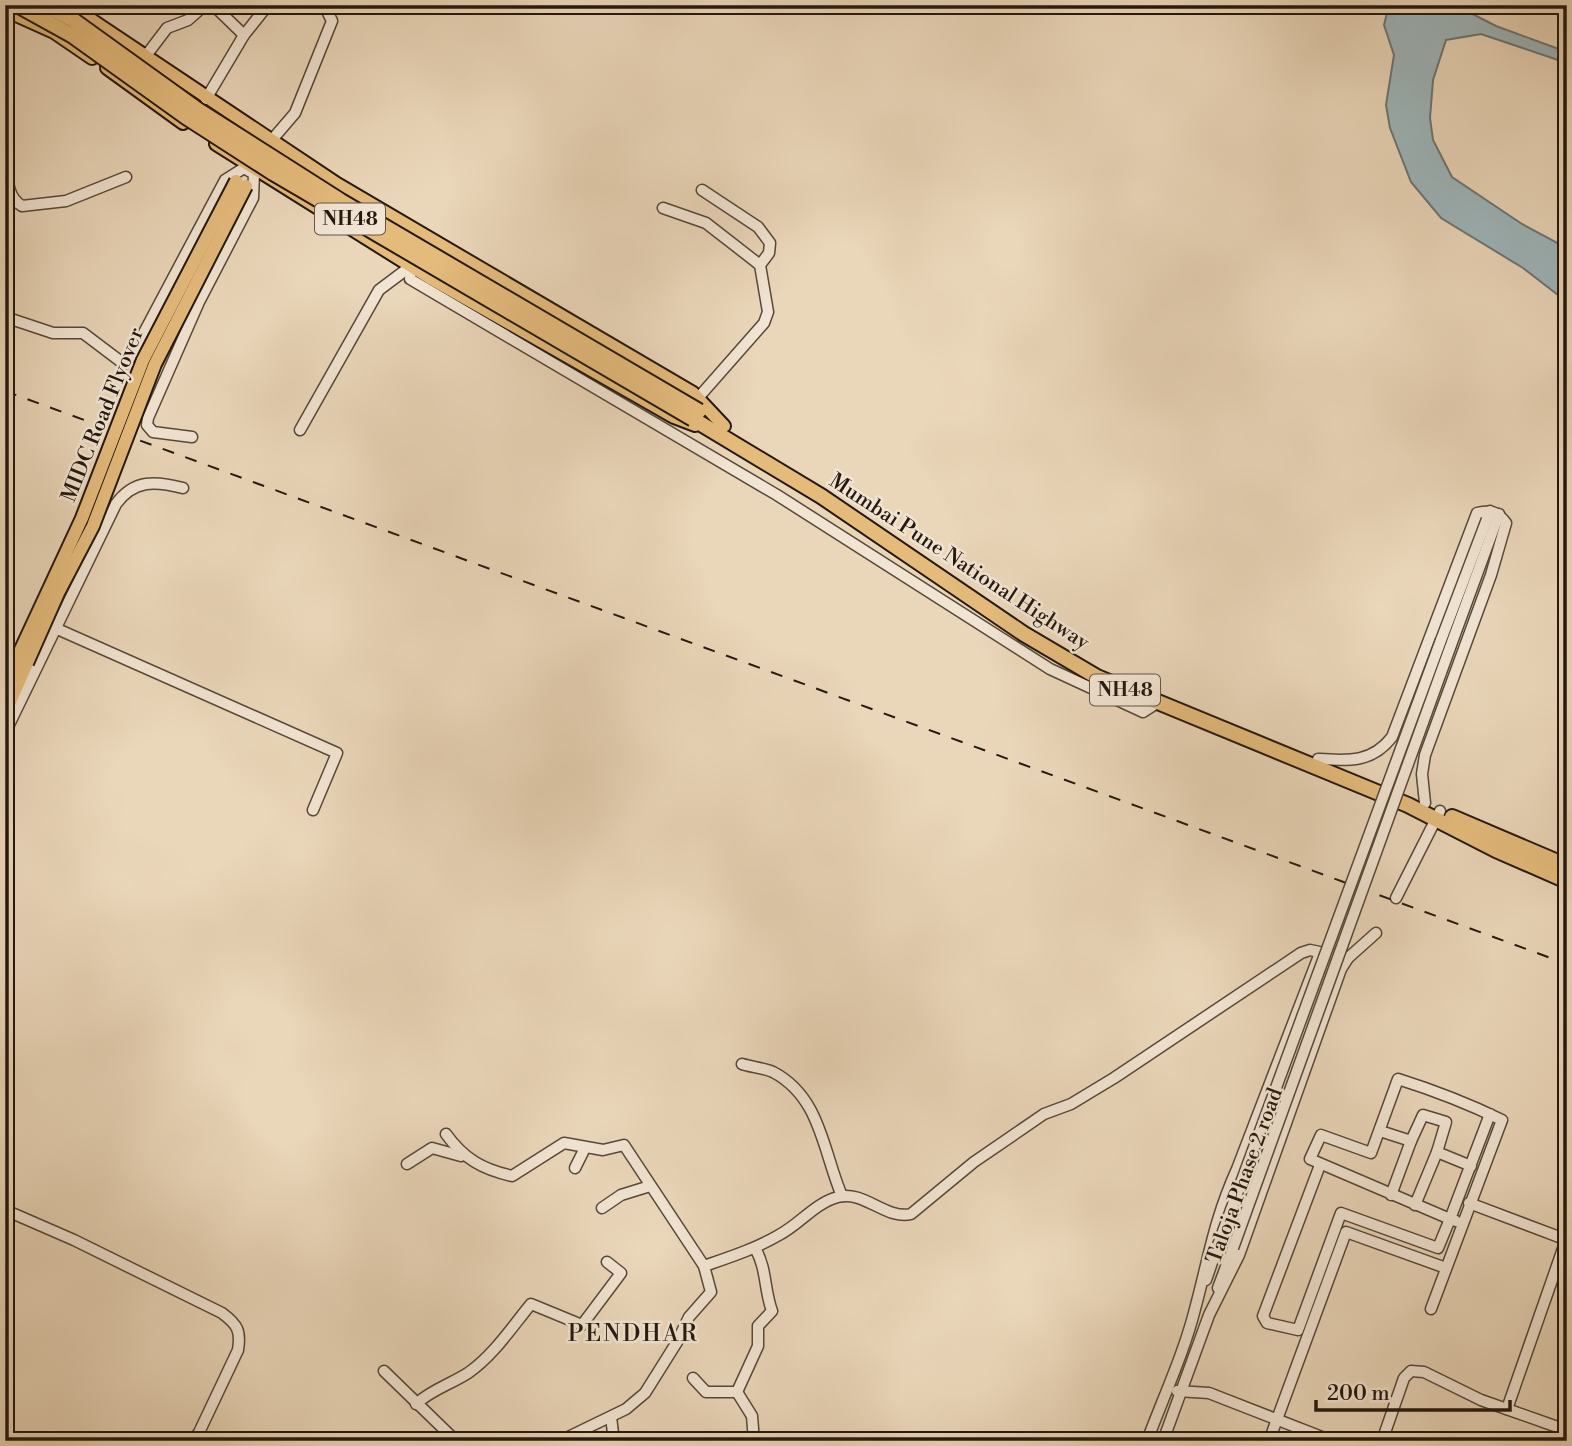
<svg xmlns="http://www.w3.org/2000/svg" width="1572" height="1446" font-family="'Libre Bodoni',serif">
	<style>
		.water { fill: #9eb6bb; stroke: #6d7776; stroke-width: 2 }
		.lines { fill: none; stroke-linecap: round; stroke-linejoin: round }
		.minor-casing { stroke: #56483a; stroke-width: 13 }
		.major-casing { stroke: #24180f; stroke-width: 16 }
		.highway-casing { stroke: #24180f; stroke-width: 18 }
		.minor { stroke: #f1e4d2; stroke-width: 10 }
		.major { stroke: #e5bb7c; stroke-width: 12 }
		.highway { stroke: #e5bb7c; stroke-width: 14 }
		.rail { stroke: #24180f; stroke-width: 2; stroke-dasharray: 12 12; stroke-linecap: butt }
		.minor-bridge-casing { stroke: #56483a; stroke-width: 13; stroke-linecap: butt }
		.major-bridge-casing { stroke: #24180f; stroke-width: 16; stroke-linecap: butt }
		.highway-bridge-casing { stroke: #24180f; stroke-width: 18; stroke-linecap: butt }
		.minor-bridge { stroke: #f1e4d2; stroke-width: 10 }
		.major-bridge { stroke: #e5bb7c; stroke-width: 12 }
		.highway-bridge { stroke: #e5bb7c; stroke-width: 14 }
		.labels { text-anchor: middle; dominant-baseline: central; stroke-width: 5; stroke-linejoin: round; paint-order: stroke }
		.shield { fill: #f1e4d2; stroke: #62554a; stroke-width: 2 }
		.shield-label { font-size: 19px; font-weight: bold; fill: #24180f }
		.street-label { font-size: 21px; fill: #24180f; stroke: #f1e4d2 }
		.neighbourhood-label { font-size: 23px; letter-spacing: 2px; fill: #24180f; stroke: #f1e4d2 }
	</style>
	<rect width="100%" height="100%" fill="#ead6b9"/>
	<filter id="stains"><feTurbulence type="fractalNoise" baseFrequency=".00286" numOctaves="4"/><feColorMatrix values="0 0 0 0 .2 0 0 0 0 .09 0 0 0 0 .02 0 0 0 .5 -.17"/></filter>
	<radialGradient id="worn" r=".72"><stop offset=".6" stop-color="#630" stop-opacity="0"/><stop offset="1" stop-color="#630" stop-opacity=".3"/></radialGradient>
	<polygon class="water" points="1389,5 1455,5 1496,26 1567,52 1567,63 1481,34 1446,40 1433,80 1430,118 1433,140 1452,177 1522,224 1567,248 1567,302 1523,268 1441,218 1411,182 1390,128 1386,105 1394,55 1384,25"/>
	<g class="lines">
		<defs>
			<g id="minor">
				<polyline points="213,5 244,35"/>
				<polyline points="145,57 167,28 188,20 205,5"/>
				<polyline points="206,99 244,35 268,5"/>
				<polyline points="271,141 295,113 332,21 324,5"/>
				<path d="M5,150C9,169 3,195 22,206L66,201L126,177"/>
				<polyline points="663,208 706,223 760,265"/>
				<polyline points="411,266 410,279 777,495 1050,669 1143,712 1157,703"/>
				<polyline points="5,317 53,333 83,333 124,364 131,357 225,180 244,168 254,174 253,198 199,302 148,418 147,425 153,432 192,437"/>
				<polyline points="698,398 764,323 768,312 760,265 769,253 770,243 758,227 702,190"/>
				<polyline points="300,430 379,290 411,266"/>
				<polyline points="55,628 337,753 313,810"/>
				<polyline points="1441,640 1490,511"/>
				<polyline points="1451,645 1499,514"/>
				<polyline points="5,648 8,649 5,655"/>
				<path d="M5,733L116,504C134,479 156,481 183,488"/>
				<path d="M1318,759C1348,761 1372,763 1392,737L1477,513C1491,510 1497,511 1506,523L1491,575L1425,755L1422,774L1425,803"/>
				<polyline points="1396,898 1440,811"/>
				<path d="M742,1064C751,1067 764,1068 773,1072C821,1097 823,1152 842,1196"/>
				<polyline points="1380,1131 1411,1141 1423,1115 1446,1122 1437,1152"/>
				<path d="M446,1134C464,1159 482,1169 512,1176L564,1143L603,1150L624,1145L704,1266L711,1292L689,1317L677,1342L645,1393L626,1409L560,1441"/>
				<polyline points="407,1164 432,1148 461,1156"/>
				<polyline points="1320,1165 1263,1316 1267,1323 1298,1330 1341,1213 1438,1248 1450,1219 1456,1221"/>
				<polyline points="575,1168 585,1148"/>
				<polyline points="1391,1195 1411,1141"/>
				<polyline points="1469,1203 1567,1240"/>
				<polyline points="1415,1205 1437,1152 1471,1166"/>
				<polyline points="602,1208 621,1195 650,1186"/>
				<path d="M5,1210L74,1240L222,1313C238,1325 241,1331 238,1350L195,1441"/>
				<path d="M704,1266C730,1257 755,1249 779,1235C800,1224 815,1203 838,1197C864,1190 886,1220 911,1214L974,1162L1044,1114L1071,1104L1114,1078L1301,953L1310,950L1348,958"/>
				<polyline points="1206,1280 1218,1245"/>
				<polyline points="1218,1288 1233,1248"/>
				<path d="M1431,1309L1502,1120C1469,1104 1433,1090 1398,1079L1371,1153L1321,1135L1310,1159L1450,1219L1490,1114"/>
				<polyline points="384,1371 456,1441"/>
				<path d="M693,1378L706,1392H737L758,1346V1326L772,1311C764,1289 767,1269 755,1248"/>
				<polyline points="1177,1391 1209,1393 1332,1441"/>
				<polyline points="737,1392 752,1416 754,1441"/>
				<path d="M416,1404C431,1390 451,1384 468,1373C493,1356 512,1327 531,1304L582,1325L621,1273L607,1262"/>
				<polyline points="1507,1409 1566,1240"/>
				<polyline points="611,1417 614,1441"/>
				<polyline points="197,1435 209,1441"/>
				<path d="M1147,1441C1163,1398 1184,1353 1195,1309C1209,1257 1214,1220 1237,1169L1320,953"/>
				<polyline points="1163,1441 1209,1315 1239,1255 1341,969 1348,958 1376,933"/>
				<polyline points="1269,1441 1346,1232 1446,1268"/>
				<polyline points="1382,1441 1404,1378 1411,1371 1424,1372 1481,1400 1566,1430"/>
			</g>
			<g id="major">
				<polyline points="69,5 337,184 693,393 724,426"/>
				<polyline points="5,10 54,32 92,58"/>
				<polyline points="107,68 183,123"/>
				<polyline points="216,144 430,278 674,417 695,425"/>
				<polyline points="5,686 16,660"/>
				<polyline points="5,713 27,663"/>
			</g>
			<g id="highway">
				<polyline points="693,419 821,496 1024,634 1097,677 1408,805 1496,850 1567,881"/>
				<polyline points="1452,817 1567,866"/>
			</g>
		</defs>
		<use href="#minor" class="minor-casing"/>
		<use href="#major" class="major-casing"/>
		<use href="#highway" class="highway-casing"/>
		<use href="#minor" class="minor"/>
		<use href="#major" class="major"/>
		<use href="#highway" class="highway"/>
		<polyline class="rail" points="5,391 1567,964"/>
		<defs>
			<g id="minor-bridge">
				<polyline points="1218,1245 1441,640"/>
				<polyline points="1233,1248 1451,645"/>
			</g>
			<g id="major-bridge">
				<polyline points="16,660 82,518 143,360 236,181"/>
				<polyline points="27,663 58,593 93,526 155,364 246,186"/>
			</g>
			<g id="highway-bridge">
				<polyline points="17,5 73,36 186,117 273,173 693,419"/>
				<polyline points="45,5 73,20 198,110 341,201 699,411"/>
			</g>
		</defs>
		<use href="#minor-bridge" class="minor-bridge-casing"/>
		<use href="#major-bridge" class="major-bridge-casing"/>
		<use href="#highway-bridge" class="highway-bridge-casing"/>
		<use href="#minor-bridge" class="minor-bridge"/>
		<use href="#major-bridge" class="major-bridge"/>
		<use href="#highway-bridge" class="highway-bridge"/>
	</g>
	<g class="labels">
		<g class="shield">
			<rect x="315" y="203.5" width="70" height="31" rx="5"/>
			<rect x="1090" y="674.5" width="70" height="31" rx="5"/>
		</g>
		<g class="shield-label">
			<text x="350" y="219">NH48</text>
			<text x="1125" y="690">NH48</text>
		</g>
		<g class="street-label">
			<text transform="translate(103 415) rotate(-68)">MIDC Road Flyover</text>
			<text transform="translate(959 562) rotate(33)">Mumbai Pune National Highway</text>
			<text transform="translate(1245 1176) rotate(-70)">Taloja Phase 2 road</text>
		</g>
		<g class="neighbourhood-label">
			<text x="633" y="1334">PENDHAR</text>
		</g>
	</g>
	<rect width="1572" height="1446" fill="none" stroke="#ead6b9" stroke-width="28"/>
	<rect x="7" y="7" width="1558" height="1432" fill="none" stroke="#24180f" stroke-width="3.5"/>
	<rect x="14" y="14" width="1544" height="1418" fill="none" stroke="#24180f" stroke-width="2"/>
	<path d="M1316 1400v10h194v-10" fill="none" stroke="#24180f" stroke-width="3.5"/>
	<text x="1327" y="1400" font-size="21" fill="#24180f" stroke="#f1e4d2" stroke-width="5" paint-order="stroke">200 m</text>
	<rect width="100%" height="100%" filter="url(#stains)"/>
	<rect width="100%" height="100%" fill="url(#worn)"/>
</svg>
